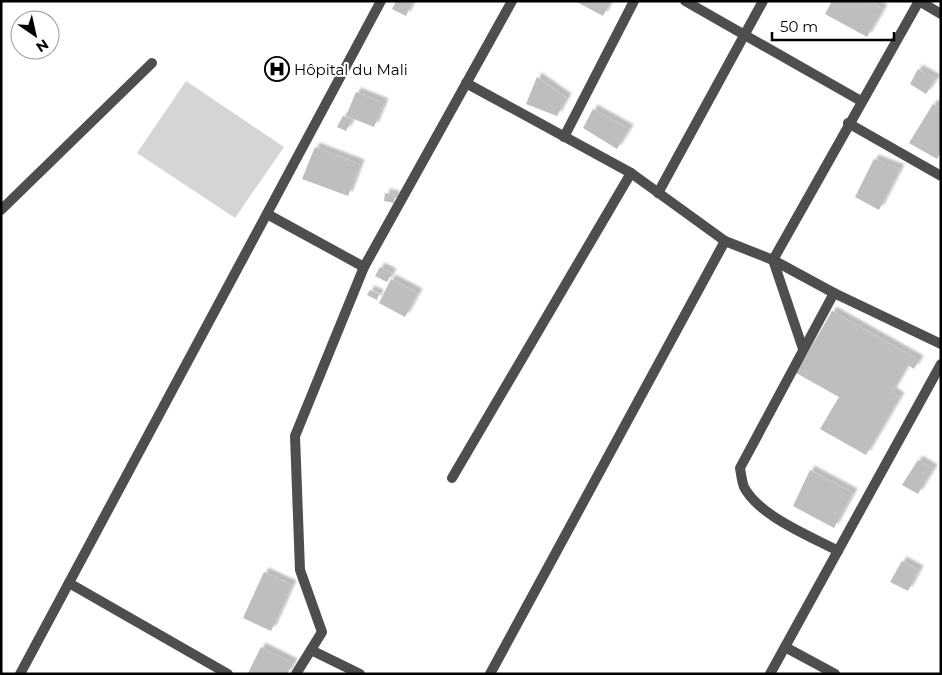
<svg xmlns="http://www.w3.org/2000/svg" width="942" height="675" font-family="Montserrat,sans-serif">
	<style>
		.green { fill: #d5d5d5 }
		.building { fill: #bebebe; filter: url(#shadow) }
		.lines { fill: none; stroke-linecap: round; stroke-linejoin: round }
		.street { stroke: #4e4e4e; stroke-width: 10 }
		.labels { text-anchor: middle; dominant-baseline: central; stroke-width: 4; stroke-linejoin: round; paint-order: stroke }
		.poi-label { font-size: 15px; fill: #000; stroke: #fff; text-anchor: start }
	</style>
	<defs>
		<filter id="shadow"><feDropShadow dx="4.5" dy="-4.5" stdDeviation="1" flood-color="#0004"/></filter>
	</defs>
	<rect width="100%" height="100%" fill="#fff"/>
	<polygon class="green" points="186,81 284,147 235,218 137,153"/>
	<g class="building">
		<polygon points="396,1 413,1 406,16 392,9"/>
		<polygon points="575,1 611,1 603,16"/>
		<polygon points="832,1 869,1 883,9 867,37 825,14"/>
		<polygon points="918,69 936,79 926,94 910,84"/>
		<polygon points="537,77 567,98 557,116 526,104"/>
		<polygon points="356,92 384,103 374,127 346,116"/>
		<polygon points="933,104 941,109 941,152 937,159 909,143"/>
		<polygon points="593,109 629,129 617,149 583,128"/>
		<polygon points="343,116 352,120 346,131 337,127"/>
		<polygon points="315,147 360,164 348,196 302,179"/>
		<polygon points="874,159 900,169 879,210 855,197"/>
		<polygon points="385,193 395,195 394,203 384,201"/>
		<polygon points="380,267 392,273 387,282 375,276"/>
		<polygon points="391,279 418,293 405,317 379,303"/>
		<polygon points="370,290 379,294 377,300 367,295"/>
		<polygon points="832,311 919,360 914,369 908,365 892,392 900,397 866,455 820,429 839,397 796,373"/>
		<polygon points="918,460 933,469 918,494 902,485"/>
		<polygon points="810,470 853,493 834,528 793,506"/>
		<polygon points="902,561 919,570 908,591 890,582"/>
		<polygon points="264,572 292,585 271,631 243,618"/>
		<polygon points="261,647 293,663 287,674 248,673"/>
	</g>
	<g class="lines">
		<g class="street">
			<polyline points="685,1 861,101"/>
			<polyline points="466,83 631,173 725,241 773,260 834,293 941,344"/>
			<polyline points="848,123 941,176"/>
			<polyline points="564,137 634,1"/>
			<polyline points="658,193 763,1"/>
			<polyline points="1,210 152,63"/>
			<polyline points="267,214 364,267"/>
			<path d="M834,293L740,468C741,474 742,482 744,487C759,516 810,536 838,551"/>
			<polyline points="803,349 773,260 919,1 941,14"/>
			<polyline points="452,478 631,173"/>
			<polyline points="69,583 228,674"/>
			<polyline points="785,647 835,674"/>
			<polyline points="311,650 360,674"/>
			<polyline points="20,674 381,1"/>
			<polyline points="296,674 322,632 300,570 295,436 364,267 512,1"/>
			<polyline points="490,674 725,241"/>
			<polyline points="770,674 941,364"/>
		</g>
	</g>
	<defs>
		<symbol id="hospital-ring" viewBox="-11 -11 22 22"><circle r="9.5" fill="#fff" stroke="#000" stroke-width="1.5"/><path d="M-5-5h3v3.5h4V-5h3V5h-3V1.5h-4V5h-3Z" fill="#000"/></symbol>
	</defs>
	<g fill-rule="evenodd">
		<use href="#hospital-ring" x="263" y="55" width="28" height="28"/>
	</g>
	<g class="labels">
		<g class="poi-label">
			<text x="294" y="69">Hôpital du Mali</text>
		</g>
	</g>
	<rect width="942" height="675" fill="none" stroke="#000000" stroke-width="5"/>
	<g transform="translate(35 35) rotate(146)"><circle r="24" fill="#ffffff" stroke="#999999"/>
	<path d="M0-4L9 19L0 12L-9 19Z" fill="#000000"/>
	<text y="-8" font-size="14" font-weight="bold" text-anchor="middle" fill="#000000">N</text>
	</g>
	<path d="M772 32v8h122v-8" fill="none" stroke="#000000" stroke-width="2.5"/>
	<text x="780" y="32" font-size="15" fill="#000000" stroke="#ffffff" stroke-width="4" paint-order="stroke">50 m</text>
</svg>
